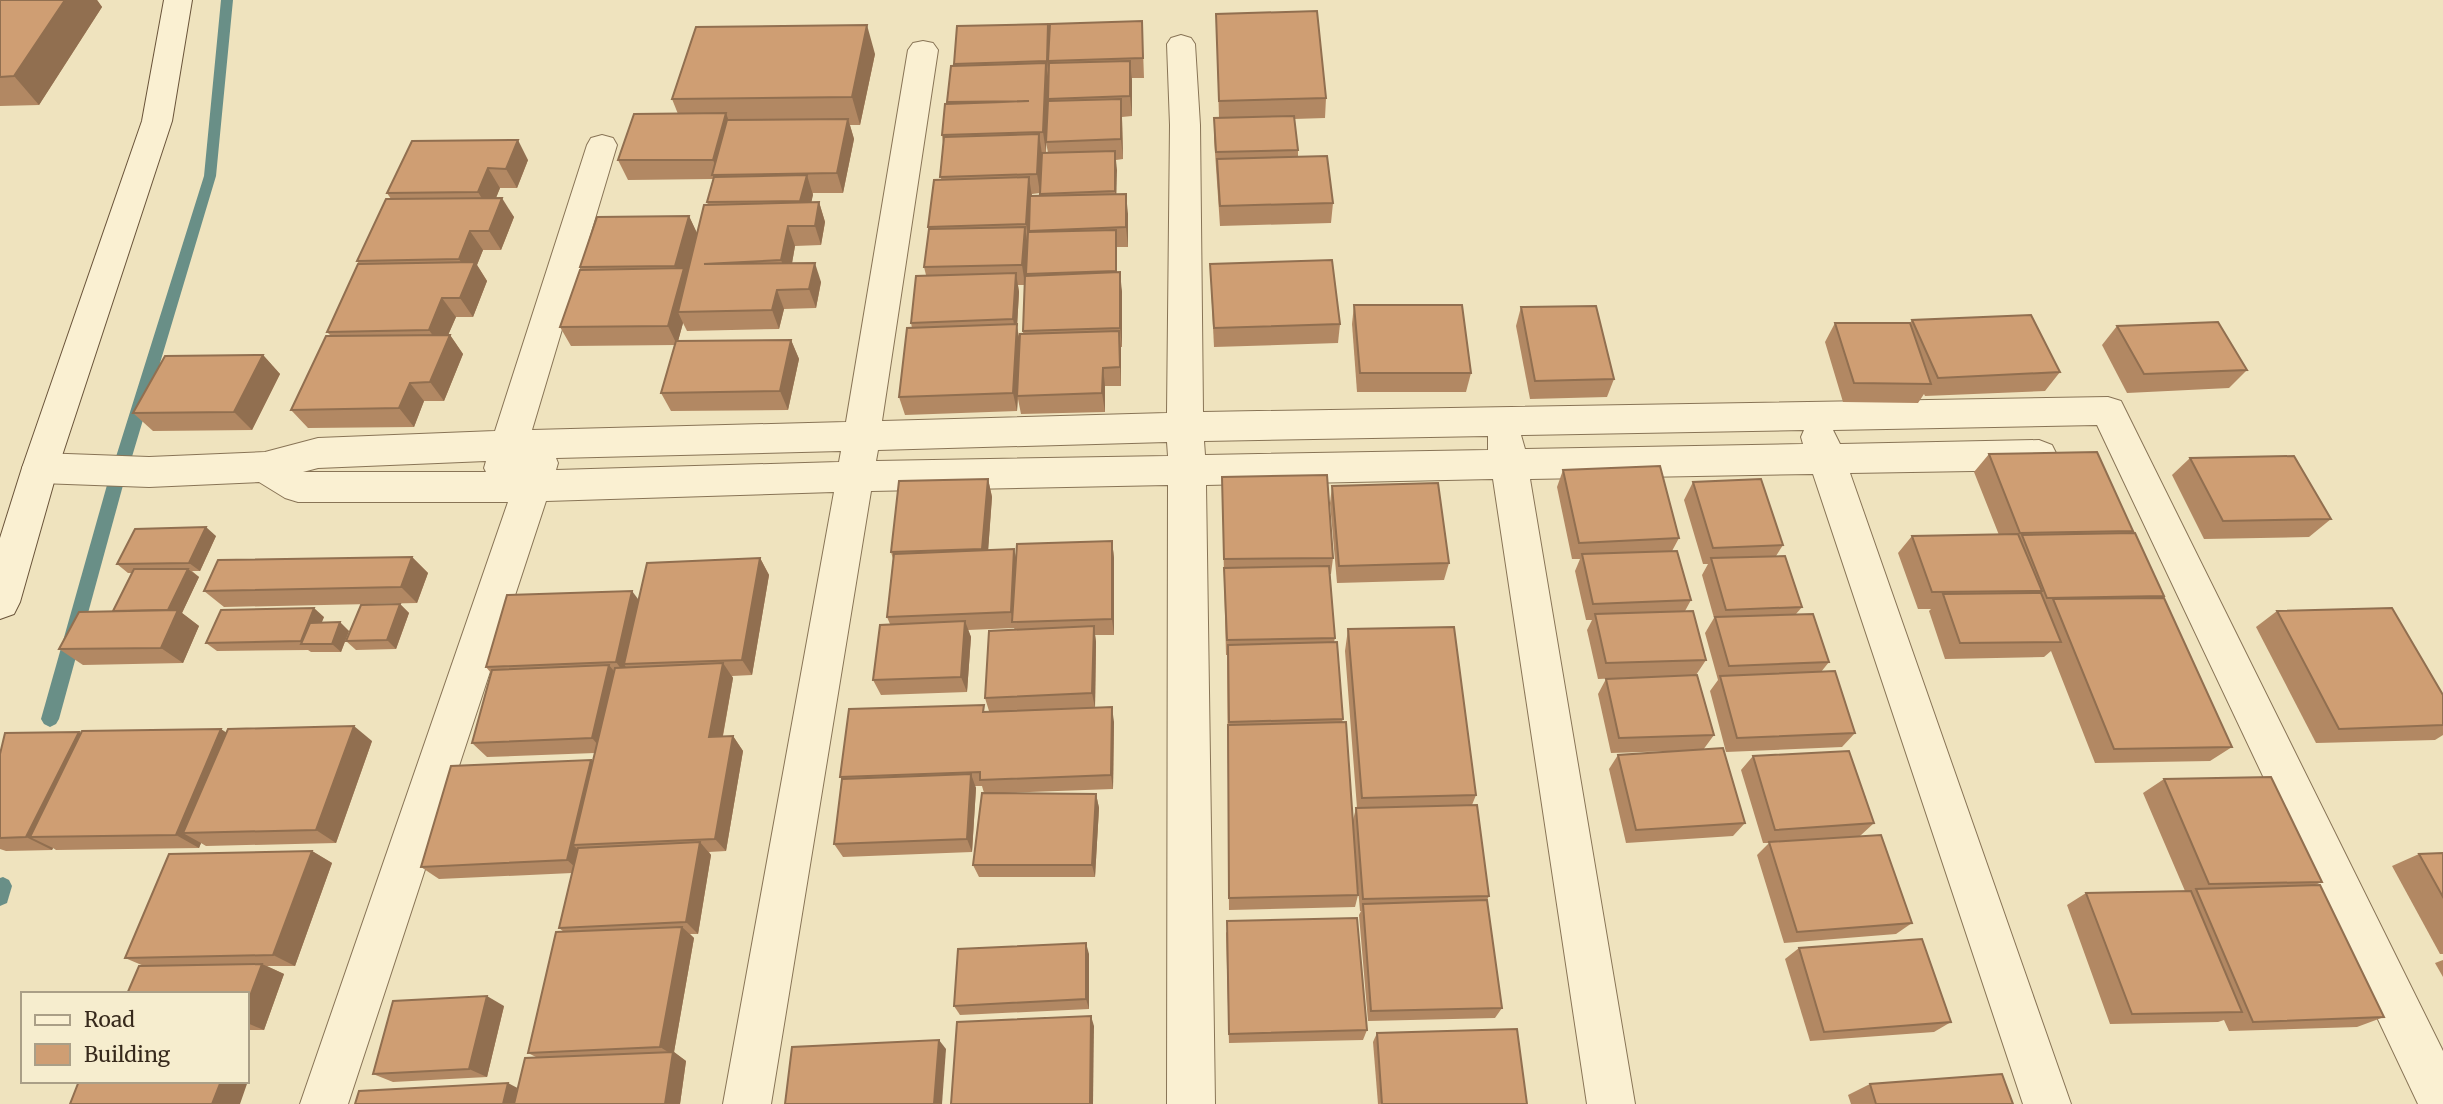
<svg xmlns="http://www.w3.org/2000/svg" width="2443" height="1104" font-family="Merriweather,serif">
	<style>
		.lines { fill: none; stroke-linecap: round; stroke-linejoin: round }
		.stream { fill: #698f87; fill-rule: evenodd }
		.minor-casing { stroke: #887456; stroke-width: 2 }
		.secondary-casing { stroke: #6a543a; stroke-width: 2 }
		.minor { fill: #faf0d2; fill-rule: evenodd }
		.secondary { fill: #faf0d2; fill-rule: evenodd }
		.wall { fill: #b28863; fill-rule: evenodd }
		.shaded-wall { fill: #916f50 }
		.building { fill: #cf9e73; stroke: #916f50; stroke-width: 2 }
	</style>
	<rect width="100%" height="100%" fill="#efe3be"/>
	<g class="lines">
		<g class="stream">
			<polygon points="221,0 233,0 216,176 131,460 123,466 115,460 204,176"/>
			<polygon points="117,472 122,474 125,478 59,719 56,724 50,727 44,724 41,719 109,478 112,474"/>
			<polygon points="3,877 9,880 12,886 7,903 0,906 0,878"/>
		</g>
		<defs>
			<path id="minor" d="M1181,35L1191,38L1195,44L1200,125L1203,412L2108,397L2121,401L2443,1051V1104H2418L2097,425L1833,430L1840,444L2039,440L2052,445L2057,455L2052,465L2039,470L1850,473L2071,1104H2023L1813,474L1530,479L1635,1104H1587L1493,479L1206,485L1215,1104H1167L1168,485L871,491L771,1104H723L834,492L546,501L348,1104H300L508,502H298L285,498L259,482L149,487L40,483L27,479L22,468L27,457L40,453L149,457L265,452L318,438L495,431L587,145L591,138L602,135L613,138L617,145L532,430L846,422L908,50L913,43L923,41L933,43L938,50L882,421L1167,413L1170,125L1167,44L1171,38ZM1804,430L1801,437L1803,444L1525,449L1521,435ZM1488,436V450L1205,455L1204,441ZM1167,442L1168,456L876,461L878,450ZM841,451L839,462L556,470L558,463L556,458ZM486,461L484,468L486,472H303L318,468Z"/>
			<polygon id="secondary" points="164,0 192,0 172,121 58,468 20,602 14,614 0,619 0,538 22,468 142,121"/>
		</defs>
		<use href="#minor" class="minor-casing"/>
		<use href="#secondary" class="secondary-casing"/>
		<use href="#minor" class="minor"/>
		<use href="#secondary" class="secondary"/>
	</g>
	<g class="wall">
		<polygon points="0,0 97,0 102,7 39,105 0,106"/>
		<polygon points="1216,14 1326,98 1325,118 1294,119 1298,150 1298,157 1333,203 1331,223 1220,226 1214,138 1214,118 1219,118"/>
		<path d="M1142,21L1144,78H1132V116L1122,117L1123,159L1116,160V194L1128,214V247H1117V272L1122,292V347H1121V386H1105V412L1021,414L1018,399L1017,411L905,415L899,397L912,328L911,323L926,275L924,267L929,231L928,227L941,180L943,143L942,135L954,64L1048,24L1050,36ZM1046,142L1048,153L1040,196H1032V194L1040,193L1042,152H1046ZM1018,285H1025L1023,334L1020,341L1017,327L1019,292Z"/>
		<polygon points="875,54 860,125 850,125 854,139 843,193 813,193 811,203 819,202 825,222 821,245 795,246 792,263 821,282 816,308 784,309 779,329 687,331 683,323 678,341 791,340 799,359 788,410 671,411 661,393 675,345 571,346 560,327 582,270 580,267 689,216 697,234 708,205 707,202 713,179 628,180 618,160 678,114 672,99"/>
		<polygon points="412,141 528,160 517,188 500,188 496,198 514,217 501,250 483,250 477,265 487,281 473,317 456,317 448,335 450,335 463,354 444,401 424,401 414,427 308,428 291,410 331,336 327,332 359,264 357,261 391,199 387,193"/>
		<polygon points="1210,264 1340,324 1338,343 1214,347"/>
		<polygon points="1354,305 1471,373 1466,392 1357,392 1352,324"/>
		<polygon points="1521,307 1614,379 1607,397 1530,399 1516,326"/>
		<polygon points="1912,320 2060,372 2045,391 1925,396 1924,394 1918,403 1843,402 1825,342 1835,323 1910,323"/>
		<polygon points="2117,326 2247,370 2229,388 2127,393 2102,345"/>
		<polygon points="263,355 280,374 252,430 153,431 133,413"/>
		<polygon points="1989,454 2133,531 2131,533 2164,596 2162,598 2232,747 2210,761 2095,763 2051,651 2044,657 1945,659 1929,611 1931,609 1918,609 1898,553 1912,536 1999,535 1974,472"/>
		<polygon points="2190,458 2331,519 2309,537 2204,539 2172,475"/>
		<polygon points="1563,470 1679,538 1672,551 1691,600 1685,611 1706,660 1696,675 1714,735 1703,750 1611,753 1598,694 1606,679 1644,677 1598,679 1587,630 1592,620 1586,620 1575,571 1580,559 1572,559 1557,487"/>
		<polygon points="1222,477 1333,558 1331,574 1330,574 1335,638 1334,642 1353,820 1356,808 1357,808 1345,651 1348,629 1476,795 1472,805 1489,896 1487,900 1502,1008 1495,1018 1368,1021 1359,915 1361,911 1360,911 1355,854 1358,895 1355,907 1229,910 1227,655 1226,655 1224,576"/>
		<polygon points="988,479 992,497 988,550 1016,559 1112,541 1114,558 1114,635 1095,635 1096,642 1095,707 1114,722 1113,789 1003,793 1096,794 1099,808 1095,877 979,877 973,865 984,793 982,786 975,786 976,788 972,852 843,857 834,844 842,780 840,777 986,712 989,711 985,698 1015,630 1014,628 968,630 971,637 967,692 881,695 873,680 890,624 887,617 893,559 891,552"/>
		<polygon points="1693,482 1783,545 1776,556 1802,607 1796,614 1829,662 1821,672 1855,733 1842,747 1726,752 1710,691 1718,680 1705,633 1714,618 1702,575 1708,564 1703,564 1684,500"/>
		<polygon points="1332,486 1449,563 1444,580 1337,583 1330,503"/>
		<polygon points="216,536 200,571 192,571 199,577 182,613 199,626 183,663 83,665 59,649 113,611 133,573 128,573 117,564"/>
		<polygon points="412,557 428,573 417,603 224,607 204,591"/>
		<polygon points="760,558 769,575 752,675 732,676 733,678 723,736 733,736 743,751 726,851 709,852 711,855 698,934 690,934 694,938 674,1052 686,1061 680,1104 355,1104 518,1088 538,1058 528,1053 564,932 559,928 572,873 439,879 421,867 591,760 593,762 595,753 487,757 472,743 491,673 486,667 638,599"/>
		<polygon points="400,604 409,613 396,649 356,650 346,641"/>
		<polygon points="2277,611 2443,695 2443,735 2435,740 2316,743 2256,627"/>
		<polygon points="324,617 321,623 349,631 341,652 311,652 308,650 217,651 206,643"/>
		<polygon points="227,733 372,741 336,843 206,846 201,843 199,848 56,850 53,848 52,850 6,851 0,849 0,754"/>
		<polygon points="1618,755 1745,823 1733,836 1626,843 1609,769"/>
		<polygon points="1753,756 1874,823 1860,836 1781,842 1912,923 1896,934 1784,943 1757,855 1769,843 1763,843 1741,770"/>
		<polygon points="2164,779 2322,882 2315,885 2384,1017 2357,1027 2229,1031 2224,1020 2218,1022 2110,1024 2067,905 2086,893 2185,891 2143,793"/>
		<polygon points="312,851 332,863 295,966 267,966 284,974 264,1030 247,1030 247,994 144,966 125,958"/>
		<polygon points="2443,853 2443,954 2440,954 2392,866 2419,854"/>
		<polygon points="1226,932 1367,1030 1363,1040 1229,1043"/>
		<polygon points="1799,948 1951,1022 1934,1032 1810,1041 1785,959"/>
		<polygon points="1089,954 1089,1009 960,1015 954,1006"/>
		<polygon points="2443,960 2443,977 2435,963"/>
		<polygon points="504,1006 487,1077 393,1082 373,1074"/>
		<polygon points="1377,1033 1527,1104 1378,1104 1373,1042"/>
		<polygon points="1870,1084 2013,1104 1851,1104 1848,1095"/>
	</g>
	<g class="shaded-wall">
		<polygon points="65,0 97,0 102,7 39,105 14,76"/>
		<polygon points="1048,24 1051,44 1048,61 1049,81 1047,61"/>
		<polygon points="867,25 875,54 860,125 852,97"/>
		<polygon points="1130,61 1132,81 1132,116 1130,96"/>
		<polygon points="1046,63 1049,83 1046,152 1043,132"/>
		<polygon points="1121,99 1122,119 1123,159 1121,139"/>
		<polygon points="726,113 733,133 719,174 713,160"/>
		<polygon points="848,119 854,139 843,193 837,173"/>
		<polygon points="1039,134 1042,154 1040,193 1037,174"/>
		<polygon points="518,140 528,160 517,188 506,169"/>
		<polygon points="1115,151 1117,170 1116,211 1115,191"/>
		<polygon points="488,168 500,188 490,212 478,192"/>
		<polygon points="807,175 813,195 807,221 800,201"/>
		<polygon points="1029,177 1032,197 1029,231 1029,244 1026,224"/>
		<polygon points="1126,194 1128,214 1128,247 1126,227"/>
		<polygon points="502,198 514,217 501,250 489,231"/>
		<polygon points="819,202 825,222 821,245 815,226"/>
		<polygon points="689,216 698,235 678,312 683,323 677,345 668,326 681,279 675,266"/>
		<polygon points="788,226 795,246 789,280 781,260"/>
		<polygon points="1025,227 1028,247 1025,285 1022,265"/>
		<polygon points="1116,230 1117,249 1117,290 1116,271"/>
		<polygon points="470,231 483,250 477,265 487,281 473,317 460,298 469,275 459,259"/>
		<polygon points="815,263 821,282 816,308 809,289"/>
		<polygon points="1120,272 1122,292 1122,347 1120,328"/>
		<polygon points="1016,273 1019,292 1017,327 1020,343 1017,411 1013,393 1016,335 1013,319"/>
		<polygon points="777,290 784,309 779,329 772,310"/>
		<polygon points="442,298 456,317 442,349 429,330"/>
		<polygon points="1119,331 1121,350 1121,386 1120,367"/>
		<polygon points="450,335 463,354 444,401 430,382"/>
		<polygon points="791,340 799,359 788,410 780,391"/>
		<polygon points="263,355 280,374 252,430 234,412"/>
		<polygon points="1103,368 1105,386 1105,412 1102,393"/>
		<polygon points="410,383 424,401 414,427 399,408"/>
		<polygon points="988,479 992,497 987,566 982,549"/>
		<polygon points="206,527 216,536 200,571 189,563"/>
		<polygon points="1112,541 1114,558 1114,635 1112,619"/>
		<polygon points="1014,549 1018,566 1013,621 1011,612"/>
		<polygon points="412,557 428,573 417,603 401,587"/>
		<polygon points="760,558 769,575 752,675 742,660"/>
		<polygon points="188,569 199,577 182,613 199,626 183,663 161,648 166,615"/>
		<polygon points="632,591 644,607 624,664 629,672 628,678 616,662"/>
		<polygon points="400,604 409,613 396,649 387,640"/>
		<polygon points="314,608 324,617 313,644 304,644 301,641"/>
		<polygon points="965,621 971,637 967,692 961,677"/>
		<polygon points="340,622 349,631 341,652 332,644"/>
		<polygon points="1094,626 1096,642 1095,708 1092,693"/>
		<polygon points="723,663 733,678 720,751 709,737"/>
		<polygon points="609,665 622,681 605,753 592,738"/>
		<polygon points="1112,707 1114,722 1113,789 1111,775"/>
		<polygon points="354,726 372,741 336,843 316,830"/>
		<polygon points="221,729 242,743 183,833 201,843 199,848 176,835"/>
		<polygon points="79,732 103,747 30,837 53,848 52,850 26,837"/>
		<polygon points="733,736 743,751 726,851 715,839"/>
		<polygon points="591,760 604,774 573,845 585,856 582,873 567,860"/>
		<polygon points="971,774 976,788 972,852 967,839"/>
		<polygon points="1096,794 1099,808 1095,877 1092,865"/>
		<polygon points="700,842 711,855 698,934 686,922"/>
		<polygon points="312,851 332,863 295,966 273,955"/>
		<polygon points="682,927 694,938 674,1052 686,1061 680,1104 665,1104 673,1055 660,1047"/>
		<polygon points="1086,943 1089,954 1089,1009 1086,999"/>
		<polygon points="262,964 284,974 264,1030 247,1023 247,1004"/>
		<polygon points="487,996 504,1006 487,1077 469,1069"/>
		<polygon points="1091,1016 1094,1026 1093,1104 1090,1104"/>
		<polygon points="939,1040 946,1049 942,1104 934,1104"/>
		<polygon points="247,1080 248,1081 240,1104 212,1104 221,1081 247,1081"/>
		<polygon points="508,1083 525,1092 522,1104 503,1104"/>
	</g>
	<g class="building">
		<polygon points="0,0 65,0 14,76 0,77"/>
		<polygon points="1317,11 1326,98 1219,101 1216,14"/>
		<polygon points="1142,21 1143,58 1048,61 1050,24"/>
		<polygon points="1048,24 1047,61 954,64 957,26"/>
		<polygon points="867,25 852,97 672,99 696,27"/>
		<polygon points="1130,61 1130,96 1048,99 1049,63"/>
		<polygon points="1046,63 1043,132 942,135 945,104 1029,101 947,102 951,66"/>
		<polygon points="1121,99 1121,139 1046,142 1048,101"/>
		<polygon points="726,113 713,160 618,160 634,114"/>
		<polygon points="1294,116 1298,150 1216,152 1214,118"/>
		<polygon points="848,119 837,173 712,175 727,120"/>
		<polygon points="1039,134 1037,174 940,177 944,137"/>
		<polygon points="518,140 506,169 488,168 478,192 387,193 412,141"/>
		<polygon points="1115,151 1115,191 1040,194 1042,153"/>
		<polygon points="1327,156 1333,203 1220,206 1217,159"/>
		<polygon points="807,175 800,201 707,202 714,177"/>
		<polygon points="1029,177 1026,224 928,227 934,180"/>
		<polygon points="1126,194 1126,227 1029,231 1030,196"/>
		<polygon points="502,198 489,231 470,231 459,259 357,261 386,199"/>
		<polygon points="819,202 815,226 788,226 781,260 704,264 815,263 809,289 777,290 772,310 678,312 704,205"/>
		<polygon points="689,216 675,266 580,267 597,217"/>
		<polygon points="1025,227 1022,265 924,267 929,229"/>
		<polygon points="1116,230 1116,271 1026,274 1028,232"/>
		<polygon points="1332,260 1340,324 1214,328 1210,264"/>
		<polygon points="475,262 460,298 442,298 429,330 327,332 358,264"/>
		<polygon points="684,268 668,326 560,327 580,270"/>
		<polygon points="1120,272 1120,328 1023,331 1025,276"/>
		<polygon points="1016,273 1013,319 911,323 916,276"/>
		<polygon points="1354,305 1462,305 1471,373 1360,373"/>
		<polygon points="1596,306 1614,379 1535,381 1521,307"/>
		<polygon points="2031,315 2060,372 1938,378 1912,320"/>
		<polygon points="2218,322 2247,370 2144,374 2117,326"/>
		<polygon points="1835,323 1910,323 1931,384 1854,383"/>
		<polygon points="1017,324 1013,393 899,397 907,328"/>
		<polygon points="1119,331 1120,367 1103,368 1102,393 1017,396 1020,334"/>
		<polygon points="450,335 430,382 410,383 399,408 291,410 326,336"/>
		<polygon points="791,340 780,391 661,393 676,341"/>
		<polygon points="263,355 234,412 133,413 165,356"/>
		<polygon points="2097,452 2133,531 2020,533 1989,454"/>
		<polygon points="2294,456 2331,519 2223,521 2190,458"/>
		<polygon points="1660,466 1679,538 1579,543 1563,470"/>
		<polygon points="1327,475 1333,558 1224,559 1222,477"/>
		<polygon points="988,479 982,549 891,552 899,481"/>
		<polygon points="1761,479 1783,545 1713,548 1693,482"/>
		<polygon points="1438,483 1449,563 1339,566 1332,486"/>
		<polygon points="206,527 189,563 117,564 135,529"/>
		<polygon points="2135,533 2164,596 2047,598 2022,535"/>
		<polygon points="2018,534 2042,591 1932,592 1912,536"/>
		<polygon points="1112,541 1112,619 1012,622 1017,544"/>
		<polygon points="1014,549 1011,612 887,617 894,554"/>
		<polygon points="1677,551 1691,600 1593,604 1582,554"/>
		<polygon points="1785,556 1802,607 1726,610 1711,558"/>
		<polygon points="412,557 401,587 204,591 218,560"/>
		<polygon points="760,558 742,660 624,664 647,563"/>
		<polygon points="1329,566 1335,638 1227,640 1224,568"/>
		<polygon points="134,569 188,569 168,610 113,611"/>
		<polygon points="632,591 616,662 486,667 507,595"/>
		<polygon points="2041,593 2061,642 1960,643 1943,594"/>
		<polygon points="2164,598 2232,747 2114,749 2053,599"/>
		<polygon points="400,604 387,640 346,641 361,605"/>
		<polygon points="314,608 301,641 206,643 221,610"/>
		<polygon points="2392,608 2443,695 2443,725 2339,729 2277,611"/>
		<polygon points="178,610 161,648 59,649 79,612"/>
		<polygon points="1693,611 1706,660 1606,663 1595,614"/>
		<polygon points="1813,614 1829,662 1729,666 1715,617"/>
		<polygon points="965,621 961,677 873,680 880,625"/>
		<polygon points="340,622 332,644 301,644 310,623"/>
		<polygon points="1094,626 1092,693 985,698 989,631"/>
		<polygon points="1454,627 1476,795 1362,798 1348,629"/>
		<polygon points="1337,642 1343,719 1229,722 1228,645"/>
		<polygon points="723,663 709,737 733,736 715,839 573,845 615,668"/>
		<polygon points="609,665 592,738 472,743 492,670"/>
		<polygon points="1835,671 1855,733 1737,738 1720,676"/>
		<polygon points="1697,675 1714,735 1619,738 1606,679"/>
		<polygon points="984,705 983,712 1112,707 1111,775 980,780 980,772 840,777 849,709"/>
		<polygon points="1346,722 1358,895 1229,898 1228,725"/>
		<polygon points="354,726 316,830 183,833 228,729"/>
		<polygon points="221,729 176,835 30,837 82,731"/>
		<polygon points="79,732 26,837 0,838 0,754 5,733"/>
		<polygon points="1723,748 1745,823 1636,830 1618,755"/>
		<polygon points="1849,751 1874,823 1775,830 1753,756"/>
		<polygon points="591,760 567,860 421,867 451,766"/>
		<polygon points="971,774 967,839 834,844 842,779"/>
		<polygon points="2271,777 2322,882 2209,884 2164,779"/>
		<polygon points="982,793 1096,794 1092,865 973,865"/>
		<polygon points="1477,805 1489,896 1363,899 1356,808"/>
		<polygon points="1881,835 1912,923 1797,932 1769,842"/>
		<polygon points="700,842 686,922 559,928 578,848"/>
		<polygon points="312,851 273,955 125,958 169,854"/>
		<polygon points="2443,853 2443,897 2419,854"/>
		<polygon points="2320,885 2384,1017 2253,1022 2196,889"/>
		<polygon points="2191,891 2242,1012 2132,1014 2086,893"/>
		<polygon points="1487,900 1502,1008 1371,1011 1363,904"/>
		<polygon points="1357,918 1367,1030 1229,1034 1227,921"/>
		<polygon points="682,927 660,1047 528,1053 556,932"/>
		<polygon points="1922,939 1951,1022 1824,1032 1799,948"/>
		<polygon points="1086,943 1086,999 954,1006 958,949"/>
		<polygon points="262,964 247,1004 247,994 127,994 139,966"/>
		<polygon points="487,996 469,1069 373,1074 393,1001"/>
		<polygon points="1091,1016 1090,1104 951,1104 957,1022"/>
		<polygon points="1517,1029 1527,1104 1382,1104 1377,1033"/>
		<polygon points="939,1040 934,1104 785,1104 792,1047"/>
		<polygon points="673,1052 665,1104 514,1104 525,1058"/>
		<polygon points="2002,1074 2013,1104 1876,1104 1870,1084"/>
		<polygon points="79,1081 221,1081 212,1104 70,1104"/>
		<polygon points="508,1083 503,1104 355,1104 359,1091"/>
	</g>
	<rect x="21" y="992" width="228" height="91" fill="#f6edce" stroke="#aa9f87" stroke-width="2"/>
	<rect x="35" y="1015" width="35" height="10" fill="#faf0d2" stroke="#aa9f87" stroke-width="2"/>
	<text x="84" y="1027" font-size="21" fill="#372a1c">Road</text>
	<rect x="35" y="1044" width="35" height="21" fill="#cf9e73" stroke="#aa9f87" stroke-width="2"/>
	<text x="84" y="1062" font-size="21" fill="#372a1c">Building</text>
</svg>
